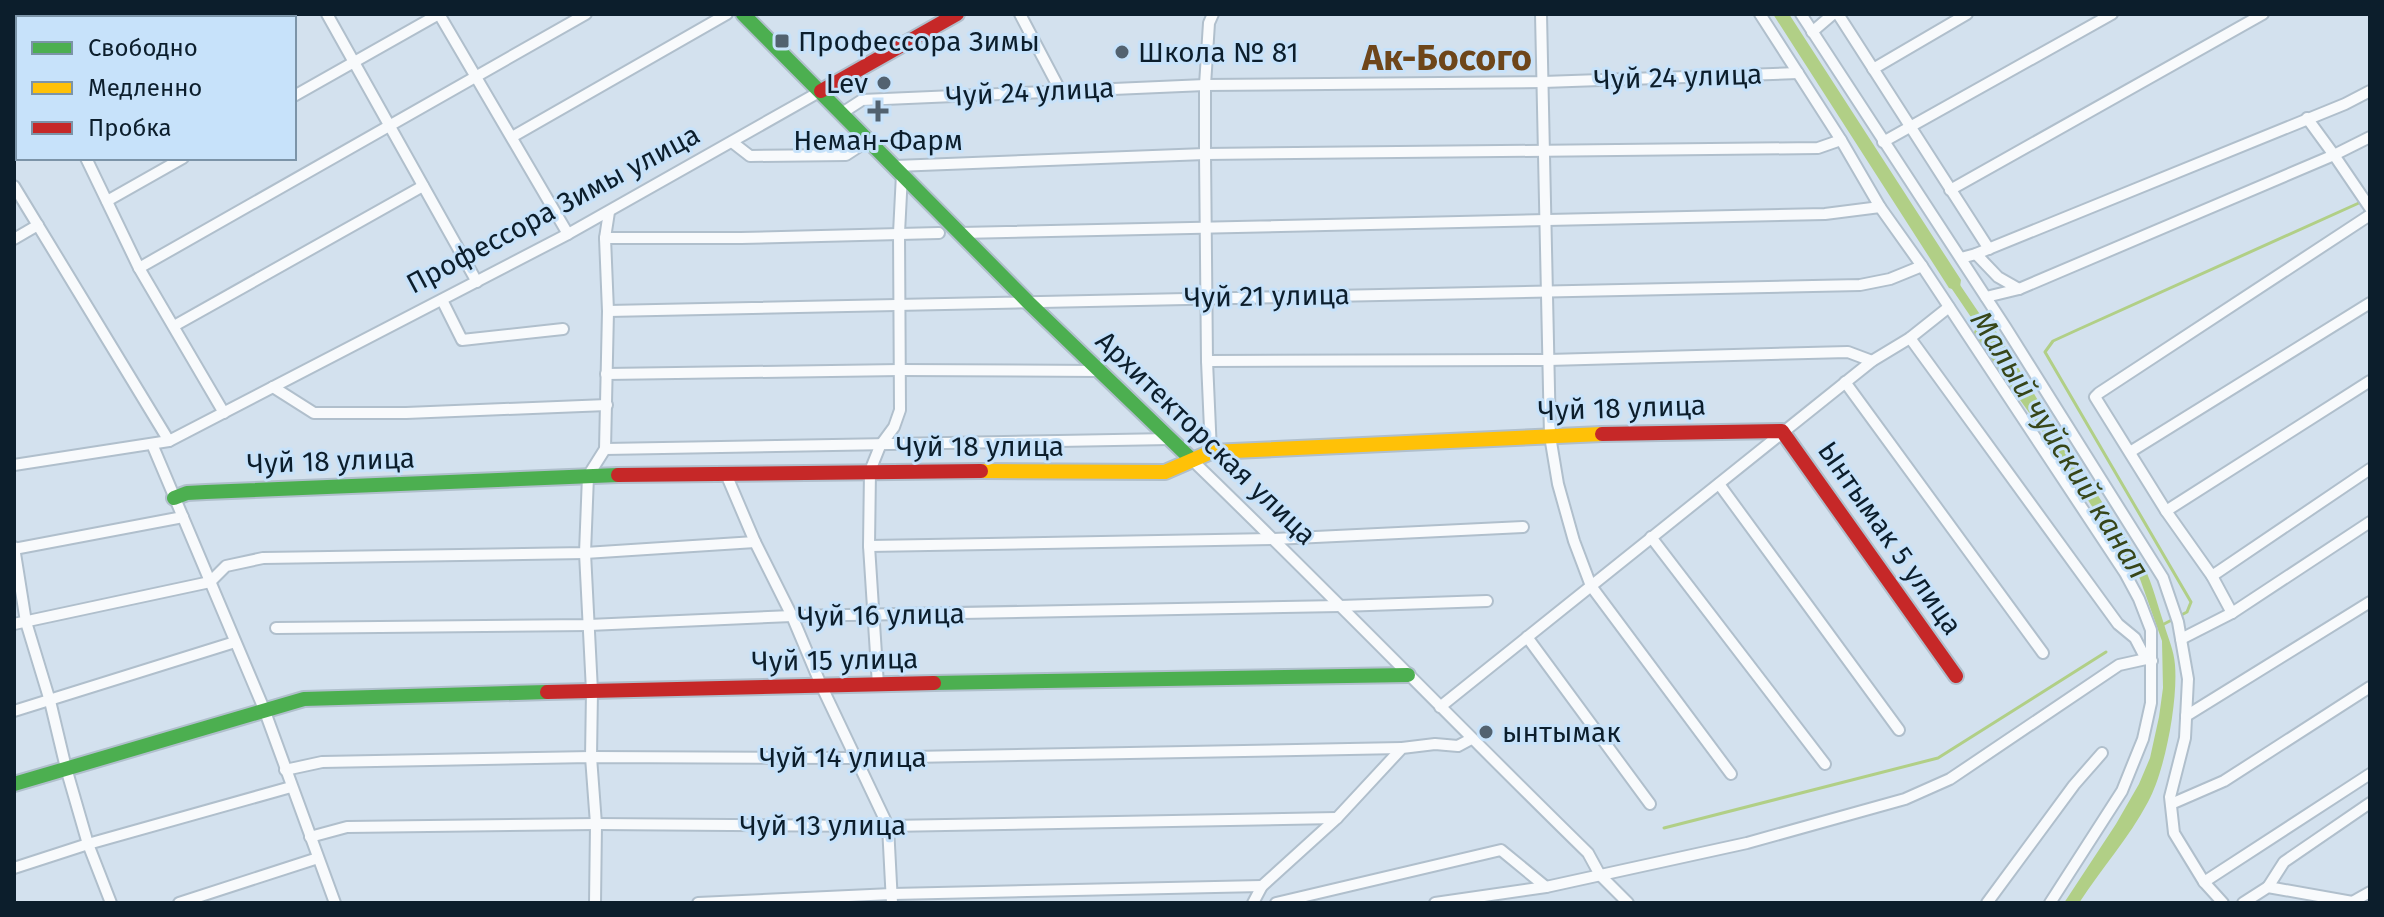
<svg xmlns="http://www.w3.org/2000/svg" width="2384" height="917" font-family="'Fira Sans',sans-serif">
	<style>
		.water { fill: #b1cf86 }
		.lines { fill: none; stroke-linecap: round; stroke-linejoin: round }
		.stream { stroke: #b1cf86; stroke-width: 3 }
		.canal { stroke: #b1cf86; stroke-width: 9 }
		.street-casing { stroke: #b0bfcc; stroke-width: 14 }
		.fast-casing { stroke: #b0bfcc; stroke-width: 18 }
		.slow-casing { stroke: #b0bfcc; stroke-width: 18 }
		.jam-casing { stroke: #b0bfcc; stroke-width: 18 }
		.street { stroke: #f8fafc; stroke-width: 10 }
		.fast { stroke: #4caf50; stroke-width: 14 }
		.slow { stroke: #ffc107; stroke-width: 14 }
		.jam { stroke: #c62828; stroke-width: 14 }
		.poi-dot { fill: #526270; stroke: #c7e2fa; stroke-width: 3 }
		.labels { text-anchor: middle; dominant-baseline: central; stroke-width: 6; stroke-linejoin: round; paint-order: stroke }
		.poi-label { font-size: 28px; fill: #0c1e2c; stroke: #c7e2fa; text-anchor: start }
		.street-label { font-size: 28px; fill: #0c1e2c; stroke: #c7e2fa }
		.water-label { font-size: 30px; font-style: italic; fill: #374619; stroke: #c7e2fa }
		.district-label { font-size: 36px; font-weight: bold; fill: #6e461a; stroke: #c7e2fa }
	</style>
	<rect width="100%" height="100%" fill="#d3e1ee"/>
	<g class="water">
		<polygon points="1773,14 1789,14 1961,280 1960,287 1964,294 1959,296 1955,290 1949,288"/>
		<path d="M1974,309L1983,321L1991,323L2059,435L2144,567C2153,585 2157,604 2164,624C2168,638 2174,650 2175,665C2178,701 2165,771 2148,802C2129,838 2101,869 2079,903H2064L2116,824L2139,784L2150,758L2159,717L2163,688L2162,641L2140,579L2045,435L1973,334L1977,326L1969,312Z"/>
	</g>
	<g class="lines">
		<g class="stream">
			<polyline points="2164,624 2187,612 2191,602 2045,352 2053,341 2077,330 2370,198"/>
			<polyline points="1664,828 1938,758 2106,652"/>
		</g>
		<polyline class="canal" points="1956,287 1977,318"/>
		<defs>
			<g id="street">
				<polyline points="327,14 477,282"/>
				<polyline points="1020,14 1060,90"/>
				<polyline points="1541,14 1550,436 1558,484 1574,541 1591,586 1731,774"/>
				<polyline points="1760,14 1841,140 1880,207 1922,266 2125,573 2139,599 2151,630 2151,703 2143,739 2122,791 2050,903"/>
				<polyline points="1801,14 2006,328 2163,578 2178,622 2188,679 2185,738 2170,797 2174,833 2204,882 2223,903"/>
				<polyline points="1838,14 1989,249"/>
				<polyline points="139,18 146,14"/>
				<polyline points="283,18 290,14"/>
				<polyline points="14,32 18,39"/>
				<polyline points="1812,32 1833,14"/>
				<polyline points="1873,69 1967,14"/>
				<polyline points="294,96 439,14 568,234"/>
				<polyline points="842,113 862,100 1205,85 1543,82 1798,73"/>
				<polyline points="2307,118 2334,155 2370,137"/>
				<polyline points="512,137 727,14"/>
				<polyline points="732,142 750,156 846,155 869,140"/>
				<polyline points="1883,142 2112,14"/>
				<polyline points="86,158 139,268 224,413"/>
				<polyline points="895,166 1205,154 1818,148 1841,140"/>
				<polyline points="14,186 169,441"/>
				<polyline points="1950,190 2263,14"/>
				<polyline points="107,201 183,158"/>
				<polyline points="960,233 1825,214 1880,207"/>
				<polyline points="605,238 741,238 939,233"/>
				<polyline points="14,239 38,225"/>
				<polyline points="1976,254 1998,277 2019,289"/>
				<polyline points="1961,258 1976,254 2345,104 2370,91"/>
				<polyline points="139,268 586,14"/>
				<polyline points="1986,297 2019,289 2334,155 2370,208"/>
				<polyline points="442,300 462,340 563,329"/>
				<polyline points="608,311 1860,285 1890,279 1922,266"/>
				<polyline points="174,326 423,186"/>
				<polyline points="1910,338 2118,624 2135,638 2146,659 2152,661"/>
				<polyline points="1207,361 1548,360 1848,352 1872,361"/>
				<polyline points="606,374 900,370 1101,371"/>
				<polyline points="1845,382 2043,653"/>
				<polyline points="273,387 314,413 406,413 607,405"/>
				<polyline points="152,444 264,709 335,903"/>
				<polyline points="605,449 1170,439"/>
				<polyline points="1211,452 1207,361 1205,154 1205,85 1209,23 1213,14"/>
				<polyline points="2130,452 2370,303"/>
				<path d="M1192,460C1326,589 1455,723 1588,853L1600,875L1628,903"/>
				<polyline points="14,465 169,441 568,234 821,91"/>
				<polyline points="726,474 755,542 792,616 821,685 888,826 892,903"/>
				<polyline points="1719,484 1899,730"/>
				<polyline points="2166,511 2370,381"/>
				<polyline points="1651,537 1825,764"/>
				<polyline points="869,546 1274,539 1523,527"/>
				<polyline points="14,547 26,622 50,701 66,768 88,844 111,903"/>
				<polyline points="14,549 183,517"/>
				<polyline points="2212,576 2370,469"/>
				<polyline points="2232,613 2212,576 2166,511 2095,397 2099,393 2370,215"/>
				<polyline points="14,624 210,582 226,566 263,558 585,553 755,542"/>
				<polyline points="276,628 589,625 792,616 1340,606 1487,601"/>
				<polyline points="1527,637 1650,804"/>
				<polyline points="2181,639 2232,613 2370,522"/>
				<polyline points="878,685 869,546 870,471 880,446 894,427 900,410 899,233 902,174"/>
				<polyline points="1440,707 1872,361 1910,338 1949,307"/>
				<polyline points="14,711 235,642"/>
				<polyline points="2186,716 2370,602"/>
				<polyline points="285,770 322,762 591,757 857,758 1402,748"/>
				<polyline points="2171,804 2224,781 2370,687"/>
				<polyline points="310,837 347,827 596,824 888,826 1337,818"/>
				<polyline points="14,868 88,844 291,787"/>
				<polyline points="2204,882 2370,774"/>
				<polyline points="2268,887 2284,862 2370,803"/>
				<polyline points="2354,901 2370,892"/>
				<polyline points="179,903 318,858"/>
				<polyline points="595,903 596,824 591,757 592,691 585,553 588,476 605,449 608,311 605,238 609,212"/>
				<polyline points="698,903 892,894 1262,886"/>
				<polyline points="1253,903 1262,886 1337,818 1402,748 1435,744 1458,746 1471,739"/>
				<polyline points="1276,903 1501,850 1546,887"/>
				<polyline points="1435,903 1546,887 1747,843 1905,799 1950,779 2119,665 2146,659"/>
				<polyline points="1987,903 2074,785 2102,753"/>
				<polyline points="2243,903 2268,887 2358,903"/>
			</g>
			<g id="fast">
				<polyline points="743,14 1028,302 1192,460"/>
				<polyline points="174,498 187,493 206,492 618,475"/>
				<polyline points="934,683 1408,675"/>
				<polyline points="14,784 304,699 547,692"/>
			</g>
			<polyline id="slow" points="981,471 1165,472 1211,452 1602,434"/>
			<g id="jam">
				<polyline points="821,91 957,14"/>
				<polyline points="1602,434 1782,431 1956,676"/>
				<polyline points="618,475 981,471"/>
				<polyline points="547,692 934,683"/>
			</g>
		</defs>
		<use href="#street" class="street-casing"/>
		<use href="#fast" class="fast-casing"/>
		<use href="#slow" class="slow-casing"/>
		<use href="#jam" class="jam-casing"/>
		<use href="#street" class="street"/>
		<use href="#fast" class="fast"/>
		<use href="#slow" class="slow"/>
		<use href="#jam" class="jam"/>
	</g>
	<g class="poi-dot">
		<rect x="774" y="33" width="16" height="16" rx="4"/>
		<circle cx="1122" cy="52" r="8"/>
		<circle cx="884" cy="83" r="8"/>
		<path d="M874 99h8v8h8v8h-8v8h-8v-8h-8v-8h8z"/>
		<circle cx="1486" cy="732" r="8"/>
	</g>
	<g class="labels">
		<g class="poi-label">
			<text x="798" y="41">Профессора Зимы</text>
			<text x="1138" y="52">Школа № 81</text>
			<text x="868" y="83" text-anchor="end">Lev</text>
			<text x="878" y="140" text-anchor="middle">Неман-Фарм</text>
			<text x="1502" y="732">ынтымак</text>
		</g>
		<g class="street-label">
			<text transform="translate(1678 77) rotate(-2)">Чуй 24 улица</text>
			<text transform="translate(1030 92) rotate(-3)">Чуй 24 улица</text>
			<text transform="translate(553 209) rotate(-28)">Профессора Зимы улица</text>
			<text transform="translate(1267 296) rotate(-1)">Чуй 21 улица</text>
			<text transform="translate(1622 408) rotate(-2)">Чуй 18 улица</text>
			<text transform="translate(1206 438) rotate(44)">Архитекторская улица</text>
			<text x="980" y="446">Чуй 18 улица</text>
			<text transform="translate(331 461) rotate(-2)">Чуй 18 улица</text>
			<text transform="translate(1890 538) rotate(55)">Ынтымак 5 улица</text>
			<text transform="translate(881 615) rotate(-1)">Чуй 16 улица</text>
			<text transform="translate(835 660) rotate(-1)">Чуй 15 улица</text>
			<text x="843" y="757">Чуй 14 улица</text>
			<text x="823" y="825">Чуй 13 улица</text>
		</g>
		<g class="water-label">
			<text transform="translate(2060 445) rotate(58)">Малый чуйский канал</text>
		</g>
		<g class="district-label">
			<text x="1447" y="58">Ак-Босого</text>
		</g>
	</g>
	<rect width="2384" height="917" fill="none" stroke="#0c1e2c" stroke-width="32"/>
	<rect x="16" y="16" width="280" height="144" fill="#c7e2fa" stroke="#7c94a8" stroke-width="2"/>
	<rect x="32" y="42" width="40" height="12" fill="#4caf50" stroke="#7c94a8" stroke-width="2"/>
	<text x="88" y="56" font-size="24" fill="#0c1e2c">Свободно</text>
	<rect x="32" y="82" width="40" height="12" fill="#ffc107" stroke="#7c94a8" stroke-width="2"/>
	<text x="88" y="96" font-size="24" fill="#0c1e2c">Медленно</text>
	<rect x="32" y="122" width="40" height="12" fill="#c62828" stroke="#7c94a8" stroke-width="2"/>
	<text x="88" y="136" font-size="24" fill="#0c1e2c">Пробка</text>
</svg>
